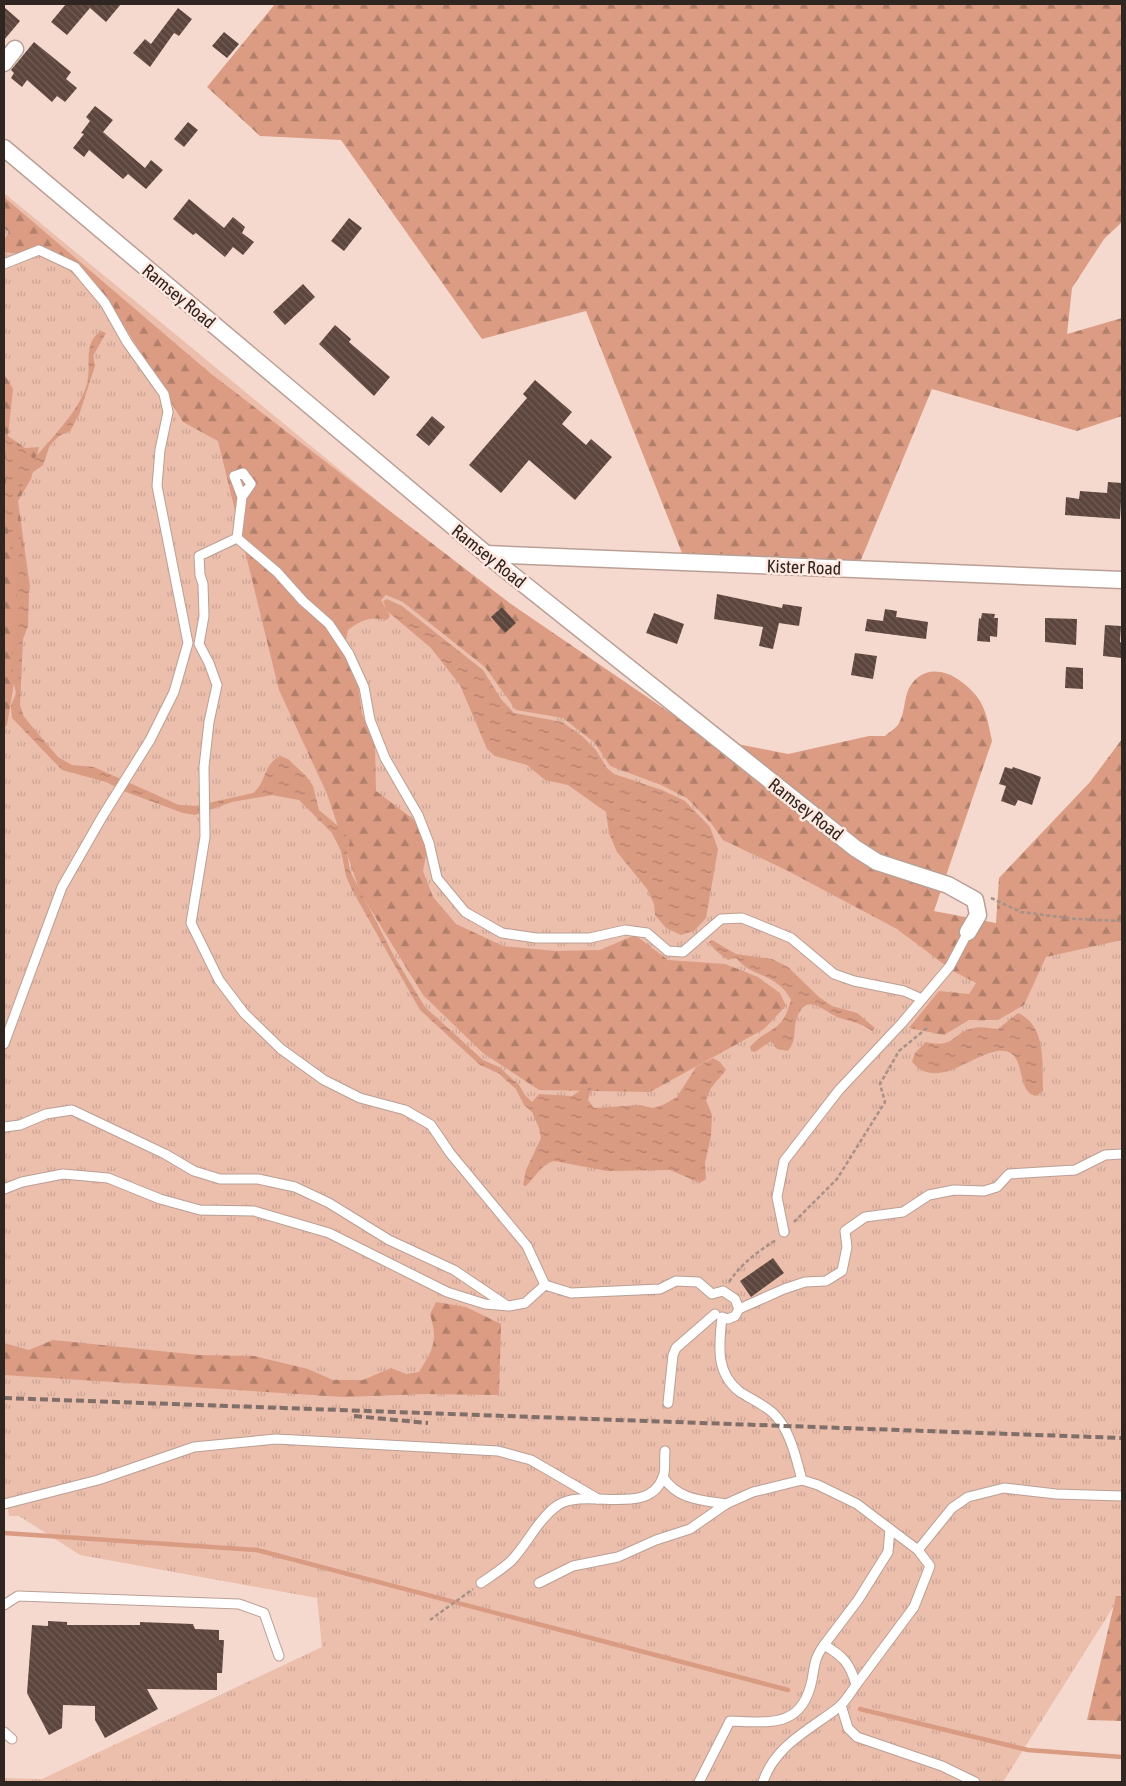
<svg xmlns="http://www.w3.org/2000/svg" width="1126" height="1786" font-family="'Asap Condensed',sans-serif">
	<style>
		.grass { fill: url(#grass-tufts) }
		.forest { fill: url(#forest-firs) }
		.water { fill: url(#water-ripples) }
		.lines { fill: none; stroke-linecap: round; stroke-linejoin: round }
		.stream { stroke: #da9b83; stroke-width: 4.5 }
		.building { fill: url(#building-back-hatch) }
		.service-casing { stroke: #ba9f95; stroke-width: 11 }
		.minor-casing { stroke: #ba9f95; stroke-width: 19 }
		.path { stroke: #a79189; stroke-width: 2.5; stroke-dasharray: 4 2.5; stroke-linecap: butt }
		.service { stroke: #fff; stroke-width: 9 }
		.minor { stroke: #fff; stroke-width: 16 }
		.rail { stroke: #806f68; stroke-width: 4; stroke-dasharray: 8 4; stroke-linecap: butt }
		.labels { text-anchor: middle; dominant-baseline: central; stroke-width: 5; stroke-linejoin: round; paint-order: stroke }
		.street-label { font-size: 18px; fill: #2f2521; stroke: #ffe8df }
	</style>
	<defs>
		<pattern id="grass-tufts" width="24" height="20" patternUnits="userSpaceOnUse" patternTransform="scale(1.25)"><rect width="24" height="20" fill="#ecbeac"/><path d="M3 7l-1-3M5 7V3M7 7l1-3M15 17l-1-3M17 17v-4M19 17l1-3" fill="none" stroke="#cba394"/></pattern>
		<pattern id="forest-firs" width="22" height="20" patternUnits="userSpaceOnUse" patternTransform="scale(1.25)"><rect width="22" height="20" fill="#db9c83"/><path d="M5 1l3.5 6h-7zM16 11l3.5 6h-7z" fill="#b27f6b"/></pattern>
		<pattern id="water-ripples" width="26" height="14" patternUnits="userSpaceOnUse" patternTransform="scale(1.25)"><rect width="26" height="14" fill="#da9b83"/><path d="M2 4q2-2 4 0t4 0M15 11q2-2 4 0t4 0" fill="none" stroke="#b17e6b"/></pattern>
		<pattern id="building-back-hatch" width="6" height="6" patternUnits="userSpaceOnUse" patternTransform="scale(1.25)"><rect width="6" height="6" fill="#5c453c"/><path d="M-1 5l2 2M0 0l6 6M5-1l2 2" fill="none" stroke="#705d56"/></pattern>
	</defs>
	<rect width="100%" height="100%" fill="#f6d9ce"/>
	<polygon class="grass" points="4,193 830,874 900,923 1122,928 1122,1593 1003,1782 4,1782 4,1778 42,1779 322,1647 317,1598 80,1555 19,1516 9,1516 8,1509 4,1506"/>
	<g class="forest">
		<polygon points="275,4 1122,4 1122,222 1104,239 1072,288 1067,334 1122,318 1122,416 1077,431 932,389 860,562 682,553 586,311 482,339 341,140 260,136 207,87"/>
		<path d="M4,197L210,373L511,604L707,738L788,754L869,736H885C889,732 897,728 899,723C904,714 904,703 907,693C916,669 939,666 959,680C984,698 986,711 992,741L934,911L996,923L999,878L1090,782L1122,739V940L1046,957L1024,1005L998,1020H969L944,1035L909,1028L939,991L969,994L976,983L953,971L897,929L788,871L723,840L711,823L687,798L661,785L610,766L595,743L563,718L516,710L485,667L403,602L386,595L381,600L390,616L387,620C370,616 361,620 348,630L344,651L357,677L362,714L375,744L376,791L417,822L427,849L423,871L433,897L456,924L503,946L555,951L600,950L635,935L668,960L725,964L758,977L780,993L786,1006L764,1029L650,1092L539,1090L483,1053L423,995L360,892L327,794L279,690L218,441L183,422L125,327L69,270L42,257L4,252V240L9,232L4,228Z"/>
		<polygon points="4,374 13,389 8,436 25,448 39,447 31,479 18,501 30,587 7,725 4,728"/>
		<path d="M436,1302L466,1307L501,1324L499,1395L426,1394L344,1397L4,1375V1343L29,1350L53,1340L199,1355L254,1356L308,1369L333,1380H363L391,1368L406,1374L419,1372C434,1348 438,1341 430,1314Z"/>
		<polygon points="1116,1596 1122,1596 1122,1721 1087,1720"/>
	</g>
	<g class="water">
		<path d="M101,331L106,333L93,356L95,366L79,415L70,431L59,436L50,445L43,465L28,476L15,500L29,594L28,626L23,639L20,705L24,717L58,757L72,765L94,767L179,805L195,806L253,793C267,782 262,766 280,756L288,759L306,776L313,786L319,810L343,830L350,841L347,853L350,871L395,958L425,1007L483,1060L499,1067L519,1085L525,1095L532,1102L539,1094L572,1096L587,1086L592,1087L588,1100L594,1108L640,1105L653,1108L663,1105L677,1097L696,1067L713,1058L720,1062L726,1070L711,1088L706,1100L712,1115L711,1136L705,1163L706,1179L700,1183L670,1170L607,1171L554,1161C542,1164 535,1177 526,1186L523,1185L526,1170L541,1138L539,1128L532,1112L524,1105L516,1089L498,1073L480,1065L420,1010L352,890L346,876L341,851L332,833L299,800L272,795L232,802L195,815L183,813L126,792L106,782L62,770L12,718L11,706L16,693L10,665L18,603L4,502L7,473L4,434L34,459C52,437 76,415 86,387C93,368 81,344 101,331Z"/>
		<polygon points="387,599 402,606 483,670 501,699 514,713 562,722 582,736 596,750 607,768 614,774 662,790 685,801 710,827 718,849 706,918 694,931 681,935 666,928 655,915 654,904 647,889 617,852 609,833 606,812 568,785 545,780 527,765 495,756 487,749 460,685 431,648 387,611 383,601"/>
		<path d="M712,940L736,954L772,959L788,967L819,997L832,1006L857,1013L875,1028L872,1031C861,1023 853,1022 840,1018C826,1014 809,991 798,1015C792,1028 798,1039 788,1051L777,1049L771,1041L755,1052L751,1051L750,1047C770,1025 782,1034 791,1000C777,973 752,978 736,958L728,960L715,950L709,942Z"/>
		<path d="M1018,1013C1047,1026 1042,1064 1043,1091L1036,1096C1014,1092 1029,1047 998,1051C970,1055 937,1091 912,1062L915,1053L926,1042C956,1049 952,1032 974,1028C981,1026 991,1029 998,1029Z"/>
	</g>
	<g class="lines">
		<g class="stream">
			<polyline points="4,1533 257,1550 788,1690"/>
			<polyline points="860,1709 1028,1750 1122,1757"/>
		</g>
	</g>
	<g class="building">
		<polygon points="66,4 121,4 106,22 90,8 67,35 51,22"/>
		<polygon points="4,7 20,21 4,40"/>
		<polygon points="178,8 192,19 179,36 174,33 150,67 133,53 145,39 151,44"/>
		<polygon points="224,32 239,44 227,58 212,46"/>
		<polygon points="34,42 71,72 66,79 77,88 65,102 57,96 52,102 27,80 22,87 11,78 14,73 11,70"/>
		<polygon points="95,106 113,120 103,132 145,168 151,160 163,170 146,189 128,174 123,179 89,150 84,157 73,148 84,134 81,133 90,121 86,117"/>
		<polygon points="188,122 198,130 184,147 174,139"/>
		<polygon points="189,199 224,228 233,217 245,227 242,233 254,242 243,255 233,247 225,257 196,233 193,235 173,219"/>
		<polygon points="349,218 362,228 344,251 331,241"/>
		<polygon points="303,284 315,297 285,325 273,312"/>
		<polygon points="335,325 351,339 349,342 390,377 374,396 319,344"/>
		<polygon points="535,380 572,412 562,424 586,445 591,439 612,457 575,500 529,460 501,493 469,465 527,398 523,394"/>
		<polygon points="432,416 445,427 429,446 416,435"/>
		<polygon points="1108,482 1122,483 1120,519 1065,515 1066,497 1079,499 1080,491 1107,493"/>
		<polygon points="717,594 782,608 783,604 802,607 799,626 779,623 773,649 759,646 763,627 714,619"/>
		<polygon points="502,607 516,623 505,633 491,617"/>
		<polygon points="885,609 897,611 896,617 928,622 926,639 865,631 867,619 883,621"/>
		<polygon points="654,613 684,624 677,644 646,633"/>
		<polygon points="982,613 995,614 994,618 998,618 997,637 990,636 990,642 977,641 979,618 981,619"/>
		<polygon points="1045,618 1077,619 1076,645 1045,642"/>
		<polygon points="1105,625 1121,626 1120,642 1122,643 1122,658 1103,656"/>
		<polygon points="855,653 877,656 873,679 851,675"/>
		<polygon points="1066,667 1083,668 1083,689 1065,688"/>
		<polygon points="1005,767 1012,769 1013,767 1041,777 1032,805 1018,800 1015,806 1001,801 1006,786 999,784"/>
		<polygon points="773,1258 784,1273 751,1297 740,1281"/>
		<polygon points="48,1621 67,1622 67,1625 140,1625 140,1622 193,1624 195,1629 219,1630 219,1640 224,1640 222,1673 217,1673 217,1690 147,1689 158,1709 105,1738 95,1720 95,1706 63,1705 62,1728 49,1735 27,1693 32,1625 48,1626"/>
	</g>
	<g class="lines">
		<defs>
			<g id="service">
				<polyline points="4,264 39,250 75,267 105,303 127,342 164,394 168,412 160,450 157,486 188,643 174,692 150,740 102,817 62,887 4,1044"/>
				<polyline points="242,497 251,484 243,473 234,476 242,497 237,538 199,556 200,575 203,584 204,616 199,644 209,663 217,685 209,722 204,767 205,837 191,923 219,980 244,1013 281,1049 324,1080 360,1098 405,1110 431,1125 450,1153 527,1246 545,1285"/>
				<polyline points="237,538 277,572 303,601 329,624 349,654 364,687 370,720 385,758 418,815 429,843 437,878 465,912 502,933 536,938 590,938 625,930 647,933 668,951 683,952 721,919 742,918 791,938 834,974 854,981 904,991 922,999"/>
				<polyline points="4,1127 20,1125 46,1114 72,1110 165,1154 194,1171 220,1179 258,1179 295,1187 329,1203 389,1240 454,1270 506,1305"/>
				<polyline points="4,1189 22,1182 63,1174 108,1178 160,1199 200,1210 254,1211 329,1233 447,1292 485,1304 509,1306 525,1303 545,1285 571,1293 660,1289 676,1281 698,1282 712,1294 723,1291 735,1299 739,1309"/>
				<polyline points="784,1232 777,1197 784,1161 839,1090 902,1023 950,966 968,932"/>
				<polyline points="668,1403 673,1355 676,1348 715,1314"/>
				<path d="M663,1477C678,1500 701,1500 726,1504"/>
				<path d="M802,1480C796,1458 790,1429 773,1413C763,1404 751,1399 740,1392C715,1373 719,1345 722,1317L728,1319L735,1316L739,1309L784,1289L805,1282L826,1281L842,1271L847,1247L845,1231L865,1217L903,1212L929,1195L954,1190L984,1191L997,1187L1009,1174L1075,1170L1105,1155L1122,1154"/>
				<polyline points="4,1504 98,1480 194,1447 276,1439 498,1451 531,1460 598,1499"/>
				<path d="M481,1583C491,1576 503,1569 512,1560C528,1543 538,1519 558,1505C587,1487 649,1518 663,1477C666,1470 664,1459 665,1451"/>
				<polyline points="539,1583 573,1566 618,1557 656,1540 690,1529 726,1504 753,1492 802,1480 818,1485 857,1504 890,1529"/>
				<polyline points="4,1605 18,1596 239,1604 264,1613 279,1656"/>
				<polyline points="824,1645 858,1600 888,1552 890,1529 918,1550 952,1508 968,1497 1004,1488 1056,1494 1122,1496"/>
				<polyline points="856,1685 914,1607 930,1566 918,1550"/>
				<polyline points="841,1705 848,1728 857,1737 942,1766 975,1782"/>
				<polyline points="4,1732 12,1739"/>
				<path d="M699,1782L730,1721C769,1722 802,1729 812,1680C815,1664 814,1659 824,1645C843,1656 850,1663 856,1685C851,1692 846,1701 839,1707C811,1729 775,1745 763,1782"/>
			</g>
			<g id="minor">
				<polyline points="4,63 15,49"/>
				<polyline points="4,148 486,554 855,848 877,862 948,885 975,900 978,915 968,932"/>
				<polyline points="486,554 1122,580"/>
			</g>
		</defs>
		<use href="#service" class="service-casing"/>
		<use href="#minor" class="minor-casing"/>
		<g class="path">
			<polyline points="991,898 1021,912 1076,919 1122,921"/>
			<polyline points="794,1222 837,1179 885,1102 880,1084 899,1051 927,1028"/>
			<path d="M729,1282C742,1263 757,1252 776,1240"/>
			<polyline points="430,1620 473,1589"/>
		</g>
		<use href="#service" class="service"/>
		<use href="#minor" class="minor"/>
		<g class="rail">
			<polyline points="4,1398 1122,1438"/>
			<polyline points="354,1416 428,1423"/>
		</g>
	</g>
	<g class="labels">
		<g class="street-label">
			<text transform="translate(179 296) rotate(40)">Ramsey Road</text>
			<text transform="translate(489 556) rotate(39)">Ramsey Road</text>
			<text transform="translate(804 567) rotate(2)">Kister Road</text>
			<text transform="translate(806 809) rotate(38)">Ramsey Road</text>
		</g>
	</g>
	<rect width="1126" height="1786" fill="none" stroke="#2f2521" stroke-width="10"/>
</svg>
